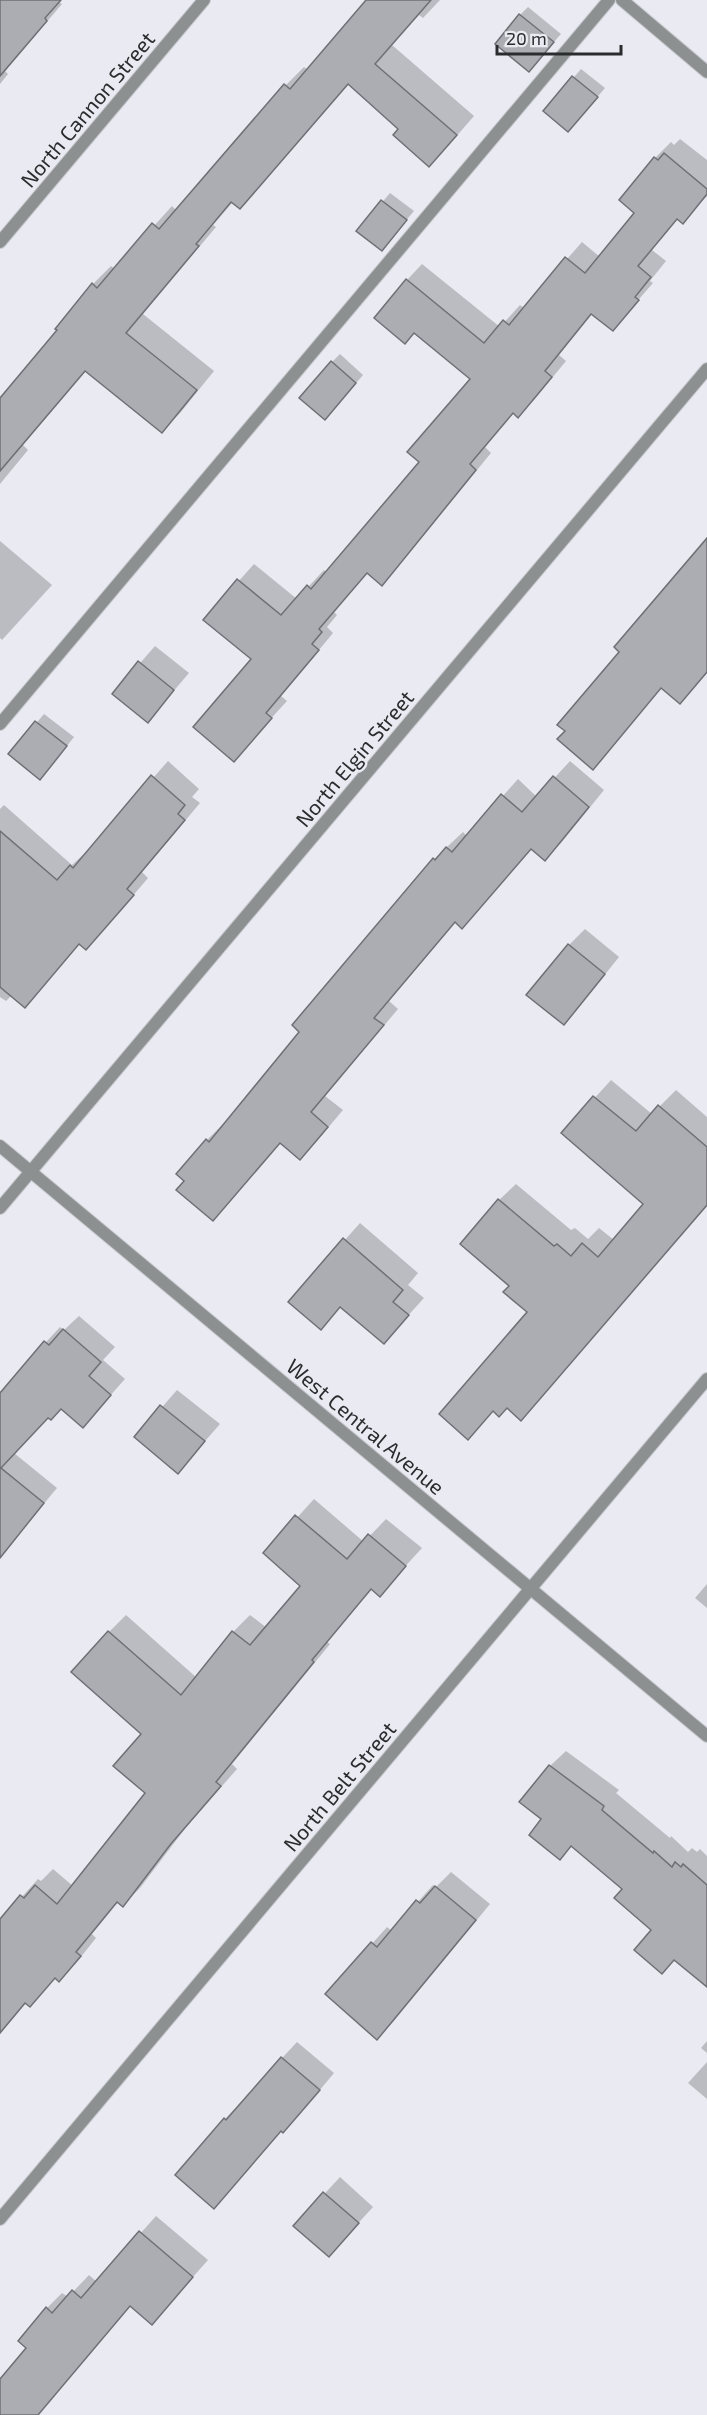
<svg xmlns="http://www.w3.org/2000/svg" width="707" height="2415" font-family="'Exo 2',sans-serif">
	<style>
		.shadow { fill: #0003 }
		.building { fill: #acadb3; stroke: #6f6f75; stroke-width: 1.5 }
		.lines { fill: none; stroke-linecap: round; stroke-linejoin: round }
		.service-casing { stroke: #c8c9cf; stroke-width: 14 }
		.minor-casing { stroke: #c8c9cf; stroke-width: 14 }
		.tertiary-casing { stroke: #c8c9cf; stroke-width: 14 }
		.service { stroke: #8d9091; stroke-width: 12 }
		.minor { stroke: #8d9091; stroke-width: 12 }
		.tertiary { stroke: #8d9091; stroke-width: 12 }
		.labels { text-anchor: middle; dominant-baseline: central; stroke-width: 5; stroke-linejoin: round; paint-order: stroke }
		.street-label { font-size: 21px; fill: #2b2c2e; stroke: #eaebf2 }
	</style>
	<rect width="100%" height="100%" fill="#eaebf2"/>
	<g class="shadow">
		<polygon points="0,0 61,0 59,2 62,4 5,71 8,74 0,84"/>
		<polygon points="368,0 440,0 423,18 419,15 392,45 474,116 447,147 401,128 350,83 258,189 240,207 233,202 213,225 216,227 143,314 214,371 180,413 162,431 86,371 23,445 28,450 0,484 0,400 59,330 93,284 111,266 115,269 172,206 177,211 286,85 304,67 308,70"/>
		<polygon points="528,7 561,34 529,70 520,15"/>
		<polygon points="581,69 605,88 576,122 545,111"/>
		<polygon points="680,139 707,160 707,196 683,222 678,219 652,250 666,261 650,281 653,283 613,329 593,313 559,355 566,361 534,400 518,416 514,413 485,447 491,453 397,568 382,584 368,572 334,612 337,615 327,627 333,633 281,696 287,701 233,760 254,659 205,619 254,564 297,599 324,570 327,573 421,462 472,379 415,332 405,342 407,280 422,264 500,327 520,305 524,308 582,242 600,257 636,213 655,158 671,142 674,145"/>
		<polygon points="390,193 414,211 382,249 358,231"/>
		<polygon points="340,354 363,375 333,410 332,362"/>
		<polygon points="707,540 707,673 680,702 662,687 593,768 621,651"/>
		<polygon points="0,541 52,585 2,640 0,638"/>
		<polygon points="155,646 189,673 148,721 114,693"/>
		<polygon points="44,714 74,737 48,770 10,754"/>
		<polygon points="168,761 199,789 192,797 200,803 142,872 148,878 102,932 86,948 80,943 25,1006 12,995 6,1001 0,997 0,809 4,805 72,865 87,851 88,852"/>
		<polygon points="570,761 604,790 561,843 545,858 532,848 462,927 456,922 389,1001 398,1009 325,1096 343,1110 316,1142 300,1158 281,1142 228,1203 186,1180 178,1174 207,1140 223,1124 225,1126 301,1032 434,859 463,832 467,836 518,779 537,797"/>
		<polygon points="585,929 619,957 579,1007 564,1023 529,995 569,945"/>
		<polygon points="611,1080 652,1114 676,1090 707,1117 707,1206 521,1419 507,1407 494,1410 468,1438 529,1311 511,1286 499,1200 516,1184 571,1230 575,1228 588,1239 599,1228 614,1240 645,1204 563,1133"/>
		<polygon points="360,1223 418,1273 408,1285 424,1298 384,1342 341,1306 321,1328 290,1302"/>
		<polygon points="79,1316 115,1347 103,1360 125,1379 83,1426 61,1407 49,1416 14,1453 57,1488 11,1543 0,1535 0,1392 60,1327 64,1330"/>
		<polygon points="177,1390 220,1424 178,1472 136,1437"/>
		<polygon points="314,1499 364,1542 386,1519 422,1548 380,1594 373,1588 327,1642 330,1644 232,1764 237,1769 187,1826 140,1888 123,1905 119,1901 92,1934 96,1938 76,1963 59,1980 56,1978 30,2005 27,2002 0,2034 0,1921 38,1879 41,1881 53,1869 73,1886 147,1793 143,1733 109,1632 126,1615 197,1678 233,1632 250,1615 267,1628 303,1585 265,1553"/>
		<polygon points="707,1584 707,1608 695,1598"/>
		<polygon points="566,1751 619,1790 616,1793 670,1838 671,1836 688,1852 692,1848 697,1852 700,1849 707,1856 707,1985 653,1930 624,1889 572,1845 560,1858 543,1819 550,1766"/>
		<polygon points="451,1872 490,1904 393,2022 377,2038 327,1994 387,1927 392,1931 433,1885 436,1887"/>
		<polygon points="707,2041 707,2053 701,2048"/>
		<polygon points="297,2042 334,2073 299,2115 282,2130 214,2207 225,2119"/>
		<polygon points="707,2062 707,2099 688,2083"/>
		<polygon points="340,2177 373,2207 329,2255 295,2226"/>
		<polygon points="156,2216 208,2260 152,2323 131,2305 36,2415 0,2415 0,2381 28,2348 47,2308 62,2293 68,2297 89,2275 97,2282"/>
	</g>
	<g class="building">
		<polygon points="0,0 61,0 45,18 47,21 0,76"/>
		<polygon points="366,0 431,0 375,64 457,135 429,167 393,135 398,129 348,84 240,209 231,202 196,244 199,246 126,333 197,390 162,433 85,371 0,471 0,398 57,330 55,329 92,283 97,288 152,223 159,229 284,84 290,89"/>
		<polygon points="519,14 554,42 529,72 495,44"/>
		<polygon points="572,76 598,97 568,132 543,111"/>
		<polygon points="664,153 707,189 707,194 683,224 677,219 638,266 651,277 635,297 639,300 613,331 591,314 545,371 552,377 518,418 513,413 470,464 476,470 382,586 367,573 319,629 322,632 312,644 319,650 266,713 272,718 234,762 193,727 251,659 203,620 237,579 281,615 307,585 311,589 419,462 407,452 470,379 414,333 405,344 374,318 406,279 484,343 503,320 509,325 565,257 585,273 634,213 619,200 654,157 658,160"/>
		<polygon points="381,200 407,220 382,251 356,231"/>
		<polygon points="331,361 356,383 325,420 299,398"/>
		<polygon points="707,538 707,672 680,704 661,688 593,770 557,739 565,731 557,725 619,652 614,647"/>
		<polygon points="138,661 174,690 148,723 112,694"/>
		<polygon points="35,721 67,746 40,780 8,754"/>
		<polygon points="151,775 185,805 178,814 185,820 127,889 134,895 86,950 79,944 25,1008 0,987 0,831 57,880 70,865 73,868"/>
		<polygon points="553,776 589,807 545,861 531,849 462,929 455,922 374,1018 384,1025 311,1112 328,1127 300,1160 280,1143 213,1221 176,1190 184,1181 176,1174 206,1139 209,1142 299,1032 292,1025 433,858 435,860 446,847 452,852 501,794 522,812"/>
		<polygon points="568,944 605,974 564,1025 526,995"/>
		<polygon points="593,1096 636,1131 658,1105 707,1147 707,1205 521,1421 507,1408 499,1417 493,1411 468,1440 439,1414 527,1312 503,1292 509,1286 460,1244 498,1199 554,1246 557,1244 571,1256 582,1243 598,1257 643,1204 561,1133"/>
		<polygon points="343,1238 403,1290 393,1302 409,1315 384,1344 340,1307 321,1330 288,1302"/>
		<polygon points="63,1329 101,1362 89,1376 111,1395 83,1428 61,1409 51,1420 48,1418 1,1468 44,1503 0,1558 0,1393 44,1341 49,1345"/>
		<polygon points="160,1405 205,1441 178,1474 134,1437"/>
		<polygon points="295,1515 347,1559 368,1534 406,1566 380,1597 371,1589 312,1660 314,1662 216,1782 221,1786 170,1845 123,1907 117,1902 76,1952 81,1956 59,1982 55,1978 30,2007 25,2003 0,2033 0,1919 20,1895 24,1898 35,1885 57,1904 145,1793 113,1766 141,1734 71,1672 108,1631 181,1695 232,1631 250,1645 300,1586 263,1553"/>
		<polygon points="549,1765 604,1806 602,1810 653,1853 654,1851 672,1867 675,1862 681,1867 683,1864 707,1885 707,1987 674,1960 662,1974 634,1950 651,1930 614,1898 622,1889 571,1846 560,1860 529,1835 541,1819 519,1802"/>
		<polygon points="435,1886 476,1920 377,2040 325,1994 371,1942 377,1947 416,1900 420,1903"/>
		<polygon points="281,2057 320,2090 283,2133 281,2131 214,2209 175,2175 224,2118 226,2120"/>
		<polygon points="323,2192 359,2223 329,2257 293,2226"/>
		<polygon points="139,2231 193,2277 152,2325 130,2306 38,2415 0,2415 0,2379 26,2348 18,2341 46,2307 52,2313 72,2290 81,2298"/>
	</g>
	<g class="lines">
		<defs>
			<polyline id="service" points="0,724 609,0"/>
			<g id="minor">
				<polyline points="622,0 707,72"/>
				<polyline points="0,242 204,0"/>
				<polyline points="0,1146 707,1736"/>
				<polyline points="0,1208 707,369"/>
			</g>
			<polyline id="tertiary" points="0,2219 707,1379"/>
		</defs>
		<use href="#service" class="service-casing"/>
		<use href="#minor" class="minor-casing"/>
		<use href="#tertiary" class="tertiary-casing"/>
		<use href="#service" class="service"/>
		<use href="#minor" class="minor"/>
		<use href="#tertiary" class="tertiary"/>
	</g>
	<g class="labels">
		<g class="street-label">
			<text transform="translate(87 109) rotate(-50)">North Cannon Street</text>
			<text transform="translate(354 758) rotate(-50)">North Elgin Street</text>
			<text transform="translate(366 1426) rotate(40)">West Central Avenue</text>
			<text transform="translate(339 1786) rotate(-50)">North Belt Street</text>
		</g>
	</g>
	<path d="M497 45v9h124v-9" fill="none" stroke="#2b2c2e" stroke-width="3"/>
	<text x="506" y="45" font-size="18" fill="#2b2c2e" stroke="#eaebf2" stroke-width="4.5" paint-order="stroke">20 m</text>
</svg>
